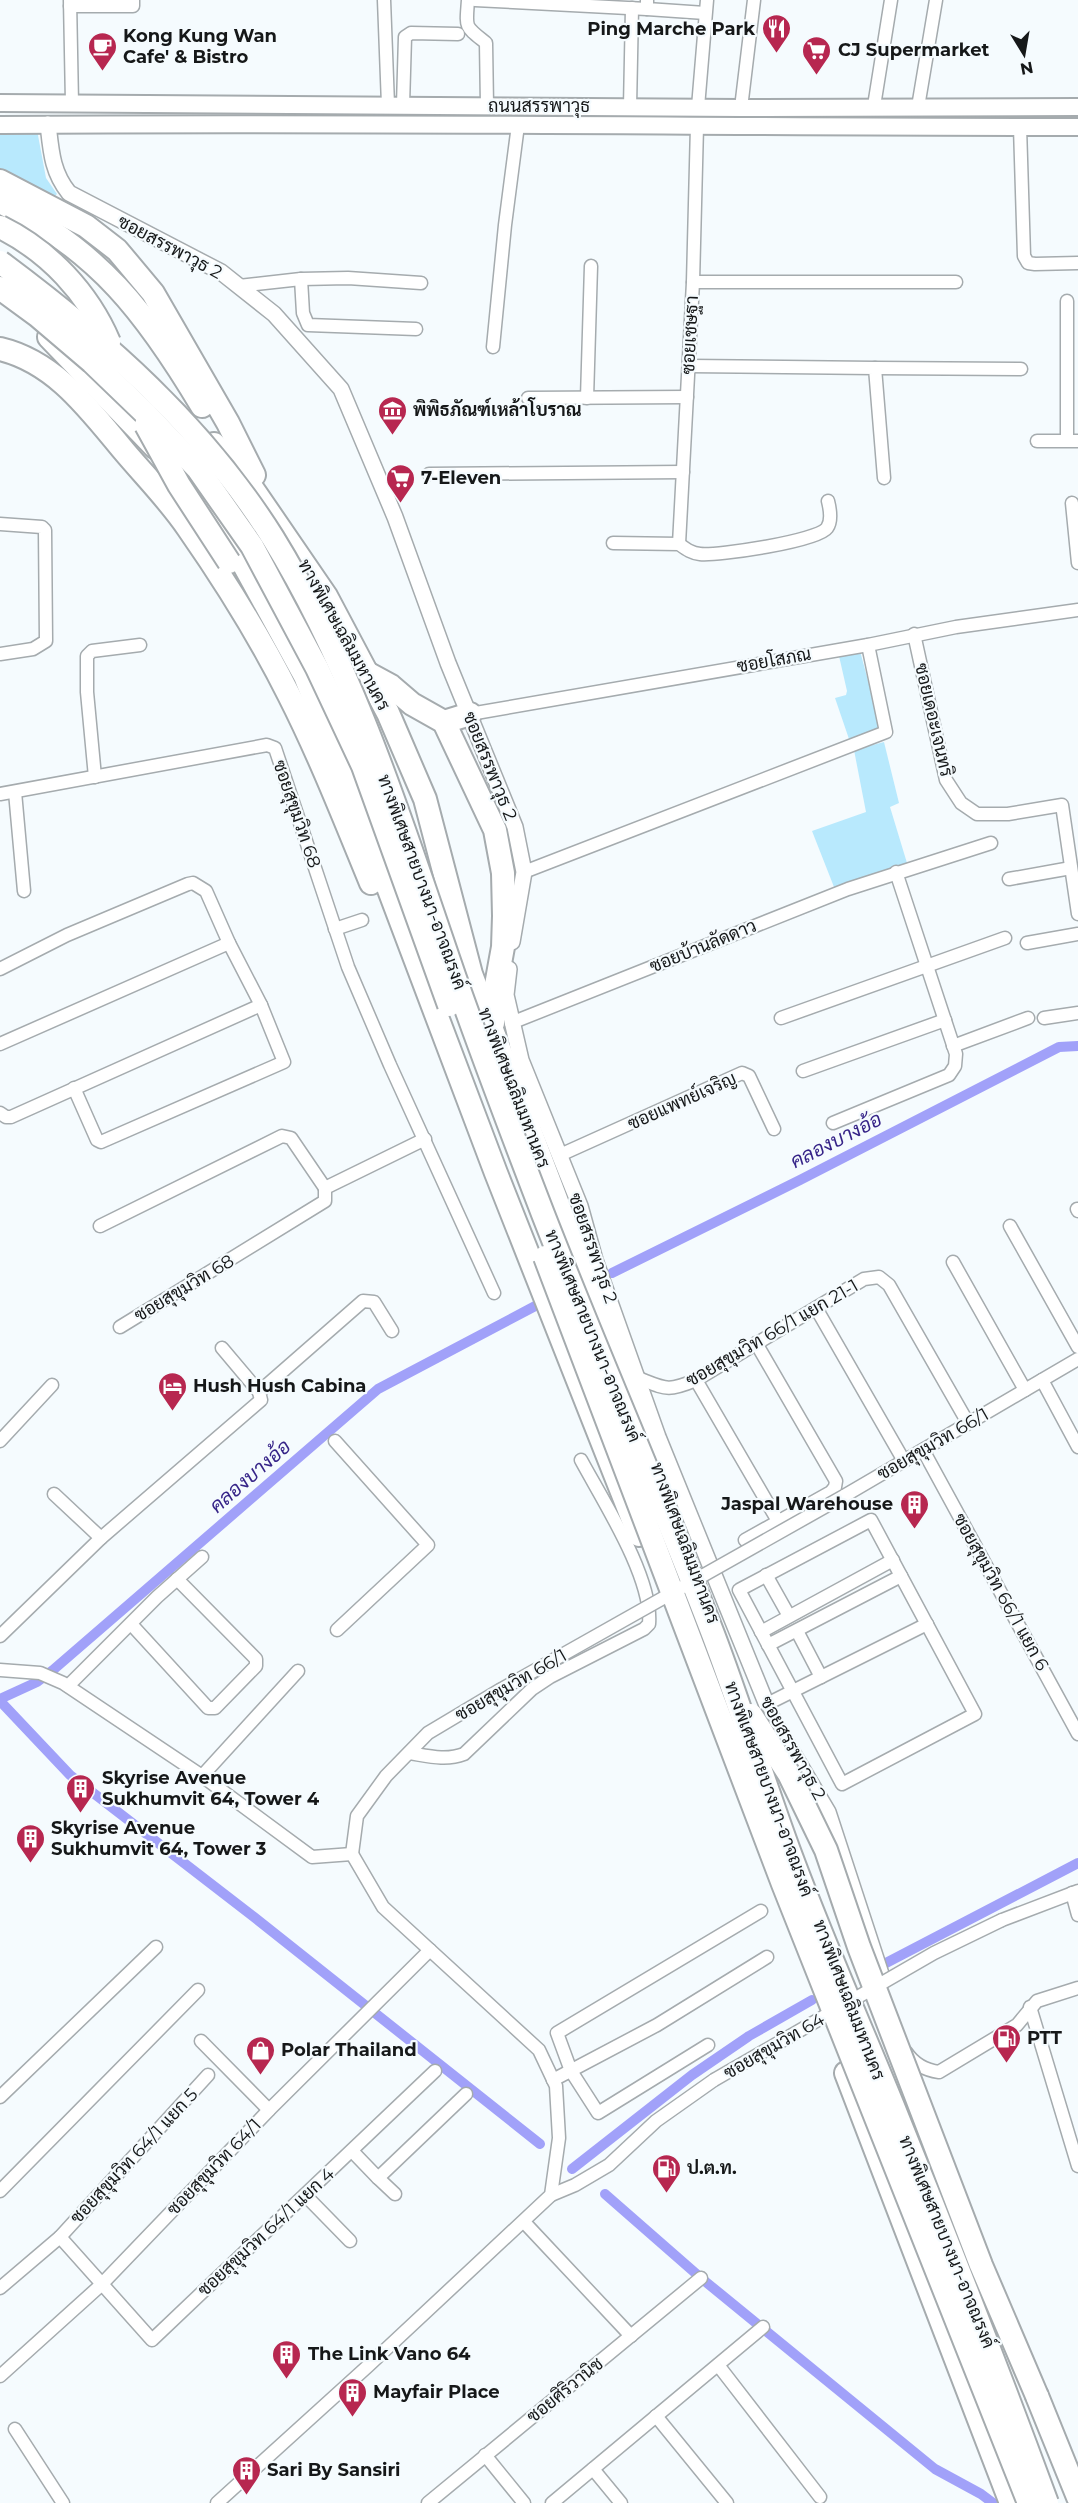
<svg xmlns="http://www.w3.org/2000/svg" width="1078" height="2503" font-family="Montserrat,Sarabun,sans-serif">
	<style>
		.green { fill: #b8e9fd }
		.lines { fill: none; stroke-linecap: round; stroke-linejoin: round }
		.canal { stroke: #a1a1f9; stroke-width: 10 }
		.minor-casing { stroke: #a5abae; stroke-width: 15 }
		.tertiary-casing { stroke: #a5abae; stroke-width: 18 }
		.secondary-casing { stroke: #a5abae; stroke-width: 20 }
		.motorway-casing { stroke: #a5abae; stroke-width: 26 }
		.minor { stroke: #fff; stroke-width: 12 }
		.tertiary { stroke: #fff; stroke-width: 15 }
		.secondary { stroke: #fff; stroke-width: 16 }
		.motorway { stroke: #fff; stroke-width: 22 }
		.minor-bridge-casing { stroke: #a5abae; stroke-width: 15; stroke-linecap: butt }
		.motorway-bridge-casing { stroke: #a5abae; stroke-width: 26; stroke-linecap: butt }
		.minor-bridge { stroke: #fff; stroke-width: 12 }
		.motorway-bridge { stroke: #fff; stroke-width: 22 }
		.labels { text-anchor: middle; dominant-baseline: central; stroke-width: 4.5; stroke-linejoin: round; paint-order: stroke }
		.poi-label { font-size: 18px; font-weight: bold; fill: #161819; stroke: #f5fbfe; text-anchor: start }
		.street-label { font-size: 18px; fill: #161819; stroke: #f5fbfe }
		.water-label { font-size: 20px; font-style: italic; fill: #362488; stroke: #f5fbfe }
	</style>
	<rect width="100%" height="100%" fill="#f5fbfe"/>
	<g class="green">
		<polygon points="0,130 37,130 46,178 57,194 52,199 0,175"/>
		<polygon points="860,651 880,725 877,730 849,739 835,698 846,695 847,691 839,656"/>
		<polygon points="884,742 899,803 890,807 907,863 834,887 812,831 866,812 854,750"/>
	</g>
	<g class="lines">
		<g class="canal">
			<polyline points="612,1273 800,1180 1059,1047 1078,1046"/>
			<polyline points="0,1699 37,1682 53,1670 378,1389 539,1304"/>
			<polyline points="0,1701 70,1775 254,1917 540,2144"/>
			<polyline points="886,1963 1078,1863"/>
			<polyline points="572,2169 692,2075 749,2036 812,2000"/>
			<polyline points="605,2194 701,2278 935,2469 981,2494 993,2503"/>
		</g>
		<defs>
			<g id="minor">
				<polyline points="70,0 72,103"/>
				<polyline points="384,0 388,105"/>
				<path d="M468,0C466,29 464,25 486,43L487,106"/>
				<polyline points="475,0 647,9"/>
				<polyline points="647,0 647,9 705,13"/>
				<polyline points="70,6 133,6 133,0"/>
				<polyline points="403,105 405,37 411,33 458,34"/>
				<polyline points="874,106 891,0"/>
				<polyline points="630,107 632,8"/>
				<polyline points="698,107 707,0"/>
				<polyline points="918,107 936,0"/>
				<polyline points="741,108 754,0"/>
				<polyline points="1020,127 1024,256 1028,263 1035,264 1078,263"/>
				<polyline points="301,279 303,313 308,325 416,329"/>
				<polyline points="693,282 956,282"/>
				<polyline points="239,286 301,279 348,278 421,283"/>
				<polyline points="1067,301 1067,440"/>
				<polyline points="493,347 505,225 518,125"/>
				<polyline points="689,366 875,368 884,478"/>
				<polyline points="875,368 1021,369"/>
				<polyline points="528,398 687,397"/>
				<polyline points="587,398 591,266"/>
				<polyline points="1037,441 1078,441"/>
				<polyline points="429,474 683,472"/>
				<polyline points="1072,503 1078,563"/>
				<polyline points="0,524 42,527 45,530 46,641 33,649 0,654"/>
				<path d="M613,543L679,544C686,549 691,553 700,554C718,556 818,541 827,528C832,521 830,509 828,501"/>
				<polyline points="679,544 693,282 697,126"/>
				<polyline points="914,634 946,780 961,803 977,814 1008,814 1062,805 1078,914"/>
				<polyline points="470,714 868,645 956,627 1078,610"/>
				<polyline points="95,777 87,692 87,656 92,651 140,645"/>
				<polyline points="15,792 24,891"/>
				<polyline points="0,794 267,745 275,748 348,967 390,1065 494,1293"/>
				<polyline points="524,872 886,732 868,645"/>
				<polyline points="1009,879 1071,868"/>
				<polyline points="335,929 362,920"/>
				<polyline points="1027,943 1078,934"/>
				<polyline points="0,969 67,935 188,884 193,883 206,891 229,943 261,1005 284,1062 101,1142 97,1140 74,1088"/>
				<polyline points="781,1018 1005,938"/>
				<polyline points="1044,1018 1078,1013"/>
				<polyline points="511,1023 848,889 991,843"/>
				<polyline points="0,1044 229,943"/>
				<polyline points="953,1046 1028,1018"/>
				<polyline points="803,1071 945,1020"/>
				<polyline points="0,1113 6,1117 11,1117 261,1005"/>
				<polyline points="833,1123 949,1075 955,1066 956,1054 896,872"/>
				<polyline points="560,1155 742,1073 749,1076 774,1129"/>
				<polyline points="1077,1209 1078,1211"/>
				<polyline points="100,1226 282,1136 291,1138 325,1188"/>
				<polyline points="1010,1226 1078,1347"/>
				<polyline points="953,1262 1025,1390"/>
				<polyline points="816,1308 904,1461"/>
				<polyline points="120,1327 325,1201 325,1188 425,1139"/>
				<path d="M638,1378C666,1389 667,1392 696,1380L864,1279L879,1277L889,1285L968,1423"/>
				<polyline points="696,1380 778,1521"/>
				<polyline points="1042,1380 1078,1447"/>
				<polyline points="259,1392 363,1301 374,1302 392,1331"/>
				<polyline points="0,1441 52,1385"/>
				<polyline points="335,1441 428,1545 337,1630"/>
				<polyline points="923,1450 1078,1734"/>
				<polyline points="54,1494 101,1538"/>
				<polyline points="844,1496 1078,1359"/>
				<polygon points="871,1520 975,1714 842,1784 739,1590"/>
				<polyline points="745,1540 831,1492 835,1487 836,1481 756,1343"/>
				<polyline points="766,1575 789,1616"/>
				<polyline points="131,1624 208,1708 215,1708 256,1666 256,1659 177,1579"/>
				<polyline points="797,1631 821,1677"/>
				<polyline points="761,1632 893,1560"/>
				<polyline points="0,1636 101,1538 261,1400 259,1392 222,1348"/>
				<polyline points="768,1645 901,1576"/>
				<polyline points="0,1670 40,1673 63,1683 202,1776 312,1857 352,1854"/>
				<polyline points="68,1686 157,1597 202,1557"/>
				<polyline points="767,1704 927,1624"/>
				<path d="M409,1753C428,1756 446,1761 464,1754L532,1689L550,1677L644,1629L649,1624C653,1578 603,1501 581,1460"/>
				<polyline points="202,1776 298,1671"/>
				<polyline points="352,1854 357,1816 386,1776 428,1733 500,1690"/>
				<polyline points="1072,1893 1078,1915"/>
				<polyline points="1002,1920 1078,1891"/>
				<polyline points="1030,2007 1078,2166"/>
				<polyline points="201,2041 269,2110"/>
				<polyline points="708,2045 598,2113 571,2071 557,2033 761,1911"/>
				<path d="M906,2052C914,2064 924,2070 939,2072L1017,2025L1037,2001L1078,1988"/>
				<polyline points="553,2080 657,2025 767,1957"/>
				<polyline points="0,2097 156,1947"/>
				<polyline points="352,2151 378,2178 466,2094"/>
				<polyline points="378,2178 395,2194"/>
				<polyline points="0,2191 198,1990"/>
				<polyline points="305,2195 350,2241"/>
				<polyline points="551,2195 575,2185 609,2165 656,2121 714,2080"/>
				<polyline points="524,2222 631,2336"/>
				<polyline points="60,2237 208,2075"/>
				<polyline points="0,2288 60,2237 152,2340 435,2071"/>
				<polyline points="718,2365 820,2497"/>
				<polyline points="0,2376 101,2285 269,2110 430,1950"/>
				<polyline points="656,2416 727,2503"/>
				<polyline points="15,2429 63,2503"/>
				<polyline points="485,2455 524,2503"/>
				<polyline points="593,2469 621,2503"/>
				<polyline points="217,2503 368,2366 551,2195 559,2138 556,2086 539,2050 383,1907 352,1854"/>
				<polyline points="428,2503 701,2278"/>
				<polyline points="552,2503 763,2327"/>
			</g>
			<g id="tertiary">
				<path d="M48,124C51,151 52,172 69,193L221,272L274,314L341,389L395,517L448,663L515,827L524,872L512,942"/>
				<polyline points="509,969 506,995 521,1060 580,1206 595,1260 658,1437 773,1720 828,1812 882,1977"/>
			</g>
			<g id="secondary">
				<polyline points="0,103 741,108 1078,107"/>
				<path d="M0,125C359,122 719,127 1078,127"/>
			</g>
			<g id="motorway">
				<polyline points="0,181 86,226 117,250 153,293 228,423 254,475"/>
				<path d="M0,202C98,249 147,314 202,406"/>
				<polyline points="49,337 155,447"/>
				<path d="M0,349C55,362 89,409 124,451C145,476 169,500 188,528C225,581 260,637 289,695C320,756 345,820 371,883"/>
				<polyline points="214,444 239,469 326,596 388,713 425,799 471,974 661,1477"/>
				<polyline points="201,499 239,556 305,676 363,821 496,1173 639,1535"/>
				<polyline points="367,673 391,686 412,704 444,722 495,830 503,873 504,916 503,947 493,1002 493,1023"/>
				<polyline points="444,722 470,714"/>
				<polyline points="846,2073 1011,2503"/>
				<polyline points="1037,2396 1078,2497"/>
			</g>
		</defs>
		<use href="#minor" class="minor-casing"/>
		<use href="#tertiary" class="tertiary-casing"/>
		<use href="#secondary" class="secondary-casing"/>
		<use href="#motorway" class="motorway-casing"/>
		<use href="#minor" class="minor"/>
		<use href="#tertiary" class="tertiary"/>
		<use href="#secondary" class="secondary"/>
		<use href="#motorway" class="motorway"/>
		<defs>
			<g id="minor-bridge">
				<polyline points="500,1690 844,1496"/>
				<polyline points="714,2080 934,1953 1002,1920"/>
			</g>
			<g id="motorway-bridge">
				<path d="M0,227C49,251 88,293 109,342"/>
				<path d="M0,262C106,341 202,425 273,538C357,674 403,828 455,978C483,1057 513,1136 543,1214C598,1355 659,1493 713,1634C740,1705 762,1777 788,1848C821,1938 861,2027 897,2116C949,2244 999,2373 1047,2503"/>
				<polyline points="0,288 38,316 92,362 147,415 198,469 252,546 317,668 363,766 449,1005"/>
				<polyline points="146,425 179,485 229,562"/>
				<polyline points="545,1257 783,1884 1029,2503"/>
				<polyline points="751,1715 789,1774 826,1850 859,1947 981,2265 1037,2396"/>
			</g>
		</defs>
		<use href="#minor-bridge" class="minor-bridge-casing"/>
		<use href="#motorway-bridge" class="motorway-bridge-casing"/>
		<use href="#minor-bridge" class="minor-bridge"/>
		<use href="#motorway-bridge" class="motorway-bridge"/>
	</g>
	<defs>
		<symbol id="restaurant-pin" viewBox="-11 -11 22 30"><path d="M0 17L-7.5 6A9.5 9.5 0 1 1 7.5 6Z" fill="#b72750" stroke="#f5fbfe"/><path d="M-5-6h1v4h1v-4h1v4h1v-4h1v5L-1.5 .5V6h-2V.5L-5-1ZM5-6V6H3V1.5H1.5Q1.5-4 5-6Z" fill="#fff"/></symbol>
		<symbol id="cafe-pin" viewBox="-11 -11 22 30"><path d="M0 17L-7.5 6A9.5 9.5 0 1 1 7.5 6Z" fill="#b72750" stroke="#f5fbfe"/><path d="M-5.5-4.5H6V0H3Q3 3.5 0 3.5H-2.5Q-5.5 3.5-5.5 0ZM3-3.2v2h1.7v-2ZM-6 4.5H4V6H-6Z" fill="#fff"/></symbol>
		<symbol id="supermarket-pin" viewBox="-11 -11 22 30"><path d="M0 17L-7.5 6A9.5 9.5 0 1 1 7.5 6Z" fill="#b72750" stroke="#f5fbfe"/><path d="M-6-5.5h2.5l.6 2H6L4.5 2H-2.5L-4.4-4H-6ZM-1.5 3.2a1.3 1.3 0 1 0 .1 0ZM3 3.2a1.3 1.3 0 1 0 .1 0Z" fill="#fff"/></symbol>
		<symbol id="museum-pin" viewBox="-11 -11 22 30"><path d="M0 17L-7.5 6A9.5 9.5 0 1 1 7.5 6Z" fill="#b72750" stroke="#f5fbfe"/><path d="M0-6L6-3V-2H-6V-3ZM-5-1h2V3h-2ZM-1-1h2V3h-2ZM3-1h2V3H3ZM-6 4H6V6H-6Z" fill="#fff"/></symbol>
		<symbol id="hotel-pin" viewBox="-11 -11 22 30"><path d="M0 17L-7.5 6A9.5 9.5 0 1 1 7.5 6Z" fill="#b72750" stroke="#f5fbfe"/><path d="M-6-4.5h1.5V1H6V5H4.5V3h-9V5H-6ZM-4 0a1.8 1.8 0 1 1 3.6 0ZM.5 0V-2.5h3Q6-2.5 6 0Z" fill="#fff"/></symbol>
		<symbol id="building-pin" viewBox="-11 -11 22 30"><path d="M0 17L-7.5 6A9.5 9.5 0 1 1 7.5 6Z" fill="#b72750" stroke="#f5fbfe"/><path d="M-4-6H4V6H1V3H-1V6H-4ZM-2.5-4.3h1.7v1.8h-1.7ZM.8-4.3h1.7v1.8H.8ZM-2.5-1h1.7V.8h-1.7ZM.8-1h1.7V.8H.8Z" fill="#fff"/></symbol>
		<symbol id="fuel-pin" viewBox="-11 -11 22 30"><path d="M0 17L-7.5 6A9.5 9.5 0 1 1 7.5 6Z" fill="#b72750" stroke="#f5fbfe"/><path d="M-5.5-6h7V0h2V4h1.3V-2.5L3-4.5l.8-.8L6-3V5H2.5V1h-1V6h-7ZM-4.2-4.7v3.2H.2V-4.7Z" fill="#fff"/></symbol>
		<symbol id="shop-pin" viewBox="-11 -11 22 30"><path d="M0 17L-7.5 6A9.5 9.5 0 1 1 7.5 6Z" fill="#b72750" stroke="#f5fbfe"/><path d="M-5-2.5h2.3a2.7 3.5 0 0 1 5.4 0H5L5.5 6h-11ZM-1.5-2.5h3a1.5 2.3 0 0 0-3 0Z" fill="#fff"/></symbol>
	</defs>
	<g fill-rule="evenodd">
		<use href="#restaurant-pin" x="760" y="12" width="33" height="45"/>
		<use href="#cafe-pin" x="86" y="30" width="33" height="45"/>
		<use href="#supermarket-pin" x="800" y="34" width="33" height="45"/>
		<use href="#museum-pin" x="376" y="394" width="33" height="45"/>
		<use href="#supermarket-pin" x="384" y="462" width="33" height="45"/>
		<use href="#hotel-pin" x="156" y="1370" width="33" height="45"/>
		<use href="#building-pin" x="898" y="1488" width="33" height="45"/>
		<use href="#building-pin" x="64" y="1772" width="33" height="45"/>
		<use href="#building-pin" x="14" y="1822" width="33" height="45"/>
		<use href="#fuel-pin" x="990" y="2022" width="33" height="45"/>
		<use href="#shop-pin" x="244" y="2034" width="33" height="45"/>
		<use href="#fuel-pin" x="650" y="2152" width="33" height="45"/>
		<use href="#building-pin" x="270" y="2338" width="33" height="45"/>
		<use href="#building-pin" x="336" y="2376" width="33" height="45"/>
		<use href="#building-pin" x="230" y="2454" width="33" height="45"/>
	</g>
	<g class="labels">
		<g class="poi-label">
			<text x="755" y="29" text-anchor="end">Ping Marche Park</text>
			<text x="123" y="36">Kong Kung Wan<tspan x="123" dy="21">Cafe' &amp; Bistro</tspan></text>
			<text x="838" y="50">CJ Supermarket</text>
			<text x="413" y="410">พิพิธภัณฑ์เหล้าโบราณ</text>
			<text x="421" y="478">7-Eleven</text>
			<text x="193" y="1386">Hush Hush Cabina</text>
			<text x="893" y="1504" text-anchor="end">Jaspal Warehouse</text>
			<text x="102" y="1778">Skyrise Avenue<tspan x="102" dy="21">Sukhumvit 64, Tower 4</tspan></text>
			<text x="51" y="1828">Skyrise Avenue<tspan x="51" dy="21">Sukhumvit 64, Tower 3</tspan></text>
			<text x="1027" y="2038">PTT</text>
			<text x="281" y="2050">Polar Thailand</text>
			<text x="687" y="2168">ป.ต.ท.</text>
			<text x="308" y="2354">The Link Vano 64</text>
			<text x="373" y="2392">Mayfair Place</text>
			<text x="267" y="2470">Sari By Sansiri</text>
		</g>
		<g class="street-label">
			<text x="539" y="106">ถนนสรรพาวุธ</text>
			<text transform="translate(170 247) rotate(28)">ซอยสรรพาวุธ 2</text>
			<text transform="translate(690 335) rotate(-87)">ซอยเชษฐา</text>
			<text transform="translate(344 635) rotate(61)">ทางพิเศษเฉลิมมหานคร</text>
			<text transform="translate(774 660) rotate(-10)">ซอยโสภณ</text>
			<text transform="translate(934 720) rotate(77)">ซอยเดอะเจนทริ</text>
			<text transform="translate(490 766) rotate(68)">ซอยสรรพาวุธ 2</text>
			<text transform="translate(297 814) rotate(71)">ซอยสุขุมวิท 68</text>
			<text transform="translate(422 882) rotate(70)">ทางพิเศษสายบางนา-อาจณรงค์</text>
			<text transform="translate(703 946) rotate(-22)">ซอยบ้านลัดดาว</text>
			<text transform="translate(514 1088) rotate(69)">ทางพิเศษเฉลิมมหานคร</text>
			<text transform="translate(682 1101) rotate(-24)">ซอยแพทย์เจริญ</text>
			<text transform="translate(593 1248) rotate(71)">ซอยสรรพาวุธ 2</text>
			<text transform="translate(184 1288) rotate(-31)">ซอยสุขุมวิท 68</text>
			<text transform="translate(772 1333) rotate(-30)">ซอยสุขุมวิท 66/1 แยก 21-1</text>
			<text transform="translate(593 1336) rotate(68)">ทางพิเศษสายบางนา-อาจณรงค์</text>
			<text transform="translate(933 1444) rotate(-30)">ซอยสุขุมวิท 66/1</text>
			<text transform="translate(685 1543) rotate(70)">ทางพิเศษเฉลิมมหานคร</text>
			<text transform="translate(1001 1592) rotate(61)">ซอยสุขุมวิท 66/1 แยก 6</text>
			<text transform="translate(511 1685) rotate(-30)">ซอยสุขุมวิท 66/1</text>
			<text transform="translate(793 1748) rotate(61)">ซอยสรรพาวุธ 2</text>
			<text transform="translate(769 1789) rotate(70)">ทางพิเศษสายบางนา-อาจณรงค์</text>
			<text transform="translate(849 2000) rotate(69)">ทางพิเศษเฉลิมมหานคร</text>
			<text transform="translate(774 2046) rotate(-30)">ซอยสุขุมวิท 64</text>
			<text transform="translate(134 2156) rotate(-47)">ซอยสุขุมวิท 64/1 แยก 5</text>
			<text transform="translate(214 2167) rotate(-46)">ซอยสุขุมวิท 64/1</text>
			<text transform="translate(266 2232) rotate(-43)">ซอยสุขุมวิท 64/1 แยก 4</text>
			<text transform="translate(947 2242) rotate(68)">ทางพิเศษสายบางนา-อาจณรงค์</text>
			<text transform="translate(565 2390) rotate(-39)">ซอยศิริวานิช</text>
		</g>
		<g class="water-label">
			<text transform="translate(836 1140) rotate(-27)">คลองบางอ้อ</text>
			<text transform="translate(250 1476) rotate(-41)">คลองบางอ้อ</text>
		</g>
	</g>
	<g transform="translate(1024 54) rotate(169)" stroke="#f5fbfe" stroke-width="4.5" paint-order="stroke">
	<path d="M0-4.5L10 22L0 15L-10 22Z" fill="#161819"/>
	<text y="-9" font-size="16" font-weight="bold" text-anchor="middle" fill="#161819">N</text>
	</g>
</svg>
